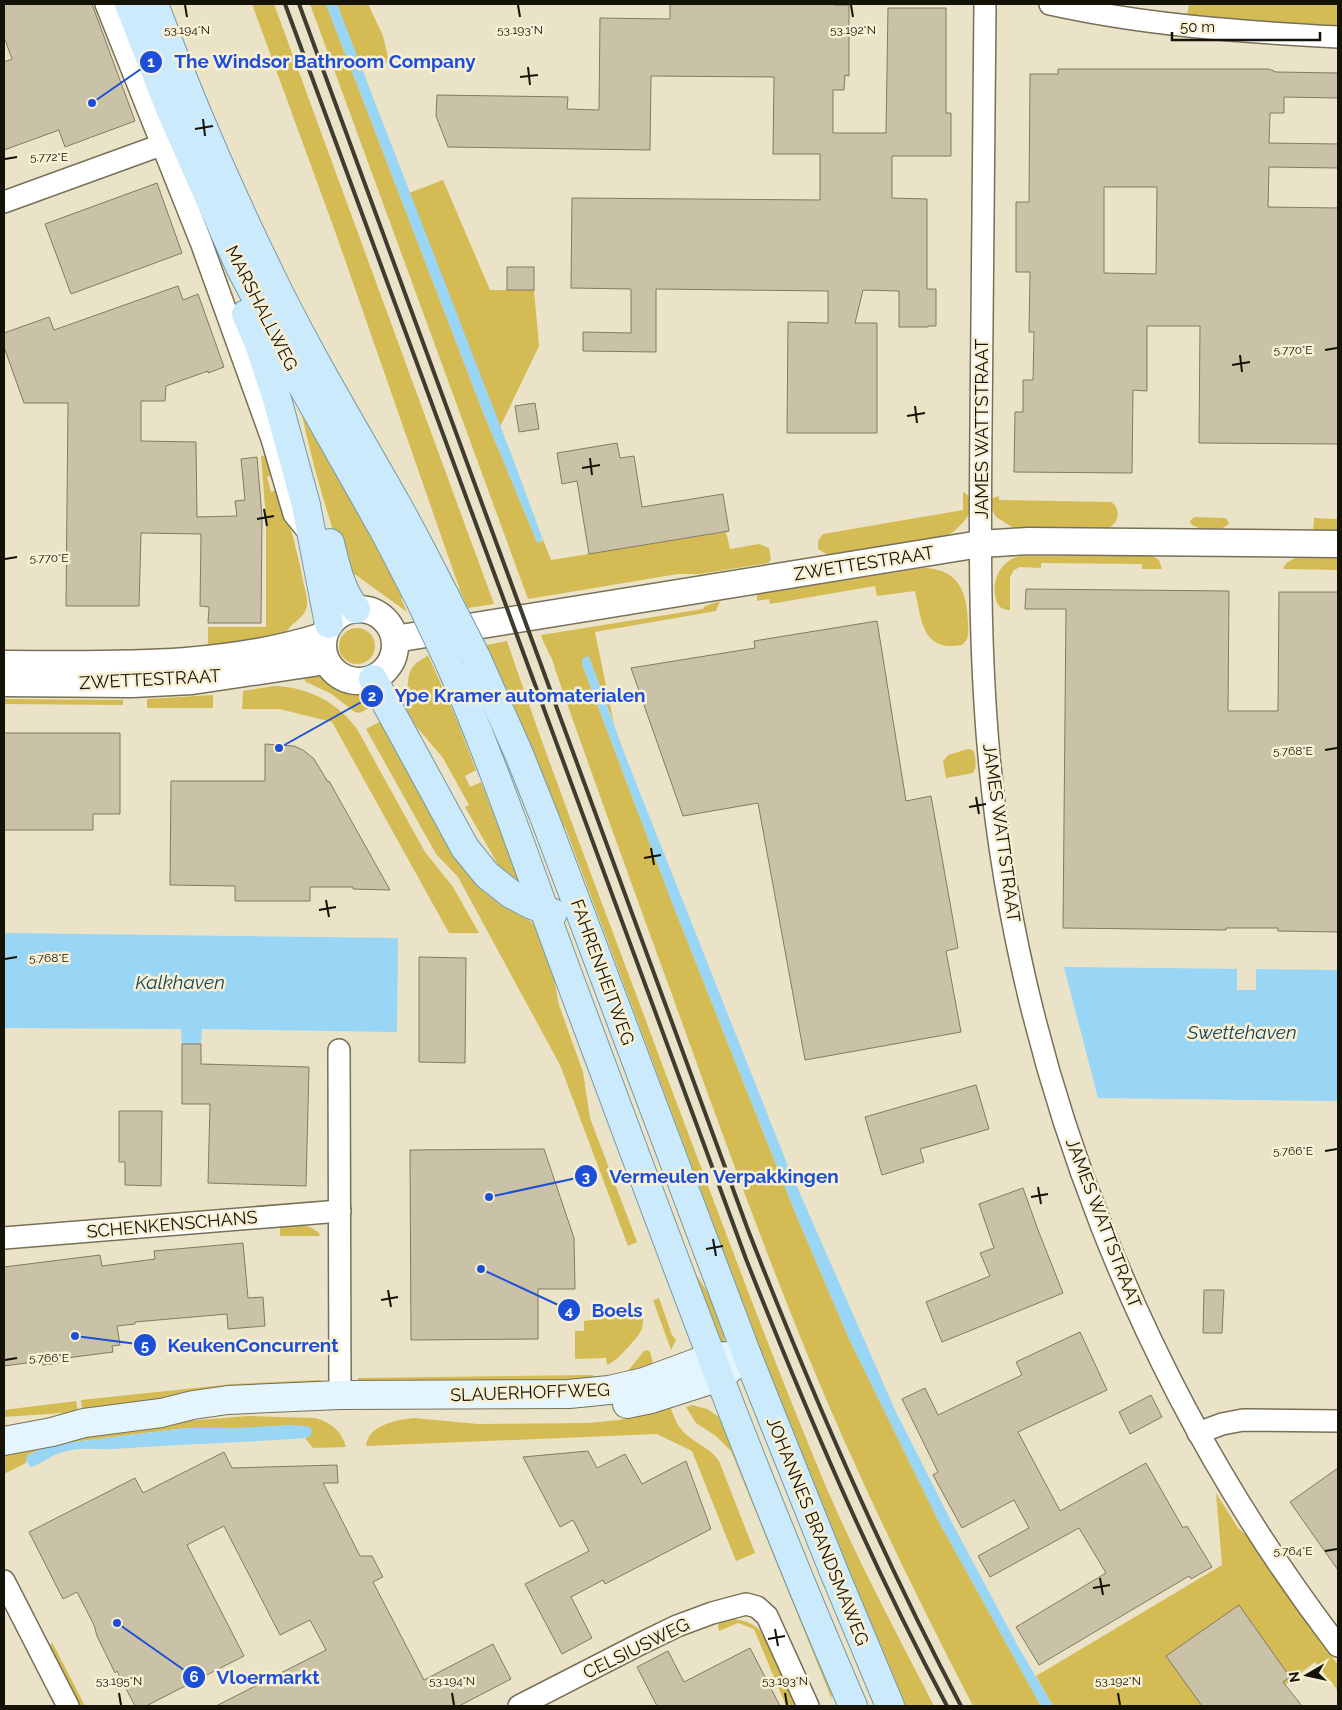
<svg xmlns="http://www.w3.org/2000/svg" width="1342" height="1710" font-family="Raleway,sans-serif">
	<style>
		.green { fill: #d5bb54 }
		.water { fill: #99d5f5 }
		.pier { fill: #eae3c7 }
		.building { fill: #c9c2a6; stroke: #827b61; fill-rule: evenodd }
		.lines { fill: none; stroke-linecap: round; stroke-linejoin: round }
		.minor-casing { stroke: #777057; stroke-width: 24 }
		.tertiary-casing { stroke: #777057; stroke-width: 29 }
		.secondary-casing { stroke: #777057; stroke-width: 30 }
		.primary-casing { stroke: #7597a6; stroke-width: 30 }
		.minor { stroke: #fff; stroke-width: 21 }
		.tertiary { stroke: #fff; stroke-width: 26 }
		.secondary { stroke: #e5f5fe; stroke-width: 28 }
		.primary { stroke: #cbebfd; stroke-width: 28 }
		.rail { stroke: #3f3b2e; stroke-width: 4 }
		.primary-bridge-casing { stroke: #7597a6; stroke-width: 30; stroke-linecap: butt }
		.primary-bridge { stroke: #cbebfd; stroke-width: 28 }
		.ticks { fill: none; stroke: #151208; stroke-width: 2 }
		.labels { text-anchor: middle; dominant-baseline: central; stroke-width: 5; stroke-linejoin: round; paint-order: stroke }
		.street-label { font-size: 18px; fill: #151208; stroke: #f8f0d4 }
		.water-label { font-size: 19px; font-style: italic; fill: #15455b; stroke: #f8f0d4 }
		.ticks-label { font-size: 12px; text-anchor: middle; fill: #151208; stroke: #f8f0d4; stroke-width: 5; stroke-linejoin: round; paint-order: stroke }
		.leader { fill: none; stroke: #1d4ed8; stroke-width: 2 }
		.callout-dot { fill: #1d4ed8; stroke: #f8f0d4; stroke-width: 2 }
		.mark-label { font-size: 15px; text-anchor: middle; font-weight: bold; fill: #fff }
		.callout-label { font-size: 19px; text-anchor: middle; font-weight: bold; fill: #1d4ed8; stroke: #f8f0d4; stroke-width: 5; stroke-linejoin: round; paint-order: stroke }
	</style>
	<rect width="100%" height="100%" fill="#eae3c7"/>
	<g class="green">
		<polygon points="252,4 274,4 494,604 468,608 461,593 336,234"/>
		<polygon points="310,4 326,4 483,412 537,542 542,541 542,537 551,560 726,532 730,549 759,544 769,548 771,559 768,563 700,574 678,574 528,599"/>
		<polygon points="337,4 368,4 383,36 389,62 362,71"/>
		<polygon points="1189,4 1338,4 1338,28 1237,21 1187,16"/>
		<polygon points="443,180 490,290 534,290 539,346 500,427 409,193"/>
		<path d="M301,410L352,497L403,597L401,598L407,612L356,575L348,577C330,522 312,466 301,410Z"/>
		<path d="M271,455L276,474L267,477L271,492L280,489C288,518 296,546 302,575C303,584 308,596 307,605C305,620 289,622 285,636L208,653V627H266V518L261,456Z"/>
		<path d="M963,492C984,503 961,528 948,535L828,555L818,549V541L823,534L963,510Z"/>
		<path d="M999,496V500L1111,502L1115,505C1120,514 1118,522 1109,528L1012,527L996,517L991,508L990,499Z"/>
		<path d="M1194,517L1224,518L1227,519L1229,524C1221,532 1199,531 1191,524L1190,521Z"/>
		<polygon points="1314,518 1338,519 1338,530 1313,530"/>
		<path d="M1020,556H1152L1159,560L1162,569H1142V564L1041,563V568L1020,567L1014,570L1010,577V610C1004,610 1000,608 997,603C990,583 999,561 1020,556Z"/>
		<polygon points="1295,558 1338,558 1338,570 1283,569 1286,563"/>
		<path d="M924,568C959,569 967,592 968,623C968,632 970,639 962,645C921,652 922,620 915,591L877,596L875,586L770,604L769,599L757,601V594Z"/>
		<path d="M720,601L716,611L595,632L614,724L589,657L582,664L673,905L797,1217L850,1341L939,1522L1041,1706H973C914,1592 857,1475 808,1356C759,1236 715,1114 671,992C632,885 593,778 555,669C553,657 545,648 541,635L703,609L705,606Z"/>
		<circle cx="357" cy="646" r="18"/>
		<path d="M507,641C555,783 610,923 662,1064C716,1206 768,1349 827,1489C859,1563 897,1634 934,1706H905L834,1538L773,1383L565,827L561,828L486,645Z"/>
		<path d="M428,655L456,718L476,770L465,776L470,787L481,782L522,886L500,868L465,807L469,805L443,758L415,725L401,701C411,691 405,679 412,668C416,662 423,659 428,655Z"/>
		<polygon points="321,674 337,685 361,696 372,706 360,713 355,712 330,693 306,682 303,677"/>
		<path d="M274,686C308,687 337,702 357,729L425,852L453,887L479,933H449L332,722L279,709H242L243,691Z"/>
		<polygon points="213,695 213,708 147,708 147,699"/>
		<polygon points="4,699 123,700 123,705 4,704"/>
		<polygon points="381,721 451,852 468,875 483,891 501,905 530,921 538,929 548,948 559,1005 583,1072 590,1118 637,1242 628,1246 560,1065 458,877 436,854 366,729"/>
		<path d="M968,749L973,750C976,757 977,767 973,773L946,778L943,761L948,755Z"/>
		<path d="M280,1225C295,1224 309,1223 320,1234L319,1236H280Z"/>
		<path d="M695,1273C708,1293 733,1326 722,1350L692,1274Z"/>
		<polygon points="659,1298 672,1335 676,1340 671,1350 653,1300"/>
		<path d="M640,1306C646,1326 643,1331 630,1345C622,1353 618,1360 607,1365L606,1358L575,1359V1331H584V1321L612,1317Z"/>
		<polygon points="647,1350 650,1352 654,1367 614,1381 366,1387 358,1381 358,1378 593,1375 595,1380 627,1372 644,1351"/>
		<polygon points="320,1380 321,1382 316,1386 96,1410 95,1407 82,1409 81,1400 233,1384"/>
		<polygon points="76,1401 78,1412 4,1417 4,1410"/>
		<polygon points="692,1405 707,1409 722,1419 834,1696 831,1697 731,1451 716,1436 696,1423 686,1407"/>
		<path d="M671,1408C674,1419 679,1429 688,1436C699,1445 711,1449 719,1461L755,1553L753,1554L736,1561L692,1451L657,1434L366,1446C368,1425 396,1420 413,1418L478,1424L588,1423L619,1420Z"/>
		<path d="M249,1416L315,1418C330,1422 342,1431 346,1447L313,1448L305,1438L310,1436L236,1428H186L49,1445L28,1455L26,1463L4,1474V1459L11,1445L159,1423Z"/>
		<polygon points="1216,1493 1238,1528 1249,1538 1338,1665 1338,1691 1315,1662 1257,1706 1053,1706 1036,1676 1222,1565"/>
		<path d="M731,1619C762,1621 768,1639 779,1665C784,1677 789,1689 794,1702L793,1706H786L754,1629L738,1623L719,1631L718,1625L720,1622Z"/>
		<polygon points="52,1642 85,1706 80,1706 50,1648"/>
	</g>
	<g class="water">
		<polygon points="326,4 337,4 515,464 542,537 540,543 537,542 483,412"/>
		<polygon points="587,656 589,657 625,755 788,1166 895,1410 949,1517 1019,1648 1053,1706 1041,1706 939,1522 850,1341 797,1217 673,905 582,664 582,659"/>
		<polygon points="4,933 398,938 397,1032 202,1029 201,1044 182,1044 181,1029 4,1028"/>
		<polygon points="1064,967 1338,970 1338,1101 1098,1098"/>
		<path d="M288,1425L307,1426L311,1428L312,1432L310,1436L305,1438C241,1443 177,1444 113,1449C98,1450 82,1447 67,1451C54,1453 44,1462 32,1467L29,1466L26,1460L28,1455L49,1445L186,1428H236Z"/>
	</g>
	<polygon class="pier" points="1237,966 1256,967 1256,990 1237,990"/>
	<g class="building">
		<polygon points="4,4 92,4 135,121 65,147 59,130 4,150 4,62 12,59 4,37"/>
		<polygon points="670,4 834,4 834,5 849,5 849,76 845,75 844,90 833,90 833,133 886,133 888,8 946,8 946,113 951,113 951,156 892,156 892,198 927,199 927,289 936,289 936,326 928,326 928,327 899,327 899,291 863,290 855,323 877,323 877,433 787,433 788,322 828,323 828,291 656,289 656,352 583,351 583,332 631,333 631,289 571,288 572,198 820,200 820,154 773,154 774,77 651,76 650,150 448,147 436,116 437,95 568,97 567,109 599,110 600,18 670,19"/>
		<path d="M1058,69H1269L1276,72L1338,73V98L1284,97V113H1270L1269,143L1338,144V168L1269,167L1268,207L1338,208V444L1199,443L1200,326H1147V391L1133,390L1132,473L1014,472L1015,412H1023V380H1033L1034,332H1029L1030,272H1016V202H1029L1030,74H1058ZM1104,187H1157L1156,274L1104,273Z"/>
		<polygon points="157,183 182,253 71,294 45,224"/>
		<rect x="507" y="267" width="27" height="23"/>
		<polygon points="178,286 183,300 198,294 224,367 208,373 208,371 166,386 165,401 141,401 141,441 196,442 197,517 237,516 235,501 245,500 241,459 257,457 262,516 261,623 208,623 209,607 200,606 201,534 141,533 139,606 66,606 68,403 24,403 4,347 4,333 49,317 54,330"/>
		<polygon points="535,403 539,429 519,432 515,406"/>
		<polygon points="617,443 620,458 634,456 642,507 723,494 729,531 589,554 577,481 562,484 557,453"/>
		<polygon points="1026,589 1229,591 1228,711 1278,711 1279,592 1338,592 1338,932 1278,931 1278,928 1226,928 1226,930 1063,928 1066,609 1025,609"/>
		<polygon points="877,621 906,801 931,796 958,948 946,951 961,1032 805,1060 758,803 683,816 631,668 755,648 754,641"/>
		<polygon points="4,733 120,733 120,814 93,814 93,830 4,830"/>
		<polygon points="265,744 294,746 303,750 314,759 328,782 329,781 390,890 353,889 353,887 310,887 310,901 235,901 235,886 170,885 171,781 265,781"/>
		<polygon points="419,957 466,958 465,1063 419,1062"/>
		<polygon points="182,1044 201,1044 201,1064 309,1067 306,1186 208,1183 210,1104 182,1104"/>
		<polygon points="976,1085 989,1129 920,1149 924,1162 882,1175 865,1117"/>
		<polygon points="119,1111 162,1111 161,1186 125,1185 125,1162 119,1162"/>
		<polygon points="544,1149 574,1238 575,1289 538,1289 538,1339 411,1340 410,1150"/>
		<polygon points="1023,1188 1038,1230 1063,1293 942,1342 926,1302 990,1276 980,1253 994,1248 979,1204"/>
		<polygon points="243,1243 248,1298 263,1297 265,1326 228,1329 227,1314 135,1322 135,1324 117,1326 120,1345 112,1346 113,1352 59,1359 59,1363 43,1365 42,1361 4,1366 4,1267 100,1255 102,1266 155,1259 154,1251"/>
		<polygon points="1204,1290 1224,1290 1222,1333 1203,1333"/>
		<polygon points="1080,1332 1107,1390 1018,1432 1060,1511 1146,1463 1183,1528 1187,1526 1212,1567 1191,1579 1189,1576 1039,1665 1016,1627 1106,1573 1079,1528 990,1577 978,1556 1029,1528 1014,1500 962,1528 933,1475 938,1472 902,1399 925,1388 938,1415 1022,1375 1016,1362"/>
		<polygon points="1151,1395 1162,1417 1130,1434 1119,1412"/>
		<polygon points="588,1451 597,1468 625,1454 642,1484 686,1461 711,1529 605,1584 603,1580 571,1597 592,1638 562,1654 525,1584 589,1551 573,1520 560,1527 523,1457"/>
		<polygon points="224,1452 232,1468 337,1465 338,1483 323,1483 360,1556 372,1556 383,1577 373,1582 424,1680 493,1644 511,1679 459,1706 216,1706 326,1650 310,1620 280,1635 224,1526 187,1545 244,1656 146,1706 135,1706 117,1671 115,1673 97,1636 94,1625 77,1592 63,1599 29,1532 135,1478 143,1493"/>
		<polygon points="1338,1468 1338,1570 1290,1502"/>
		<polygon points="1239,1605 1290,1677 1283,1682 1302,1706 1202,1706 1166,1656"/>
		<polygon points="750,1648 780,1706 657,1706 637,1667 668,1651 684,1682"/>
	</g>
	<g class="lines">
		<defs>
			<g id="minor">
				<polyline points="106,4 201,242 272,439 294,514 312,536"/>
				<path d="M985,4C984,145 982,286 981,427C980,537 979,647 989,756C1019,1077 1142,1390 1338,1646"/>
				<path d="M1050,4C1145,25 1242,32 1338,37"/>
				<polyline points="4,202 161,145"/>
				<polyline points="339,1050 340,1395"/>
				<polyline points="4,1238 340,1211"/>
				<polyline points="1198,1433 1222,1424 1243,1420 1338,1421"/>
				<polyline points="4,1581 68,1706"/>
				<polyline points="519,1706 642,1643 677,1626 712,1613 746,1604 757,1607 767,1616 808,1706"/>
			</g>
			<g id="tertiary">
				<circle cx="359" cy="645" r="36"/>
				<polyline points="395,639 980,544 1028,541 1338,544"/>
				<path d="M4,664C110,664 220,669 323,636"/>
				<polyline points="4,683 132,684 192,681 326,661"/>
			</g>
			<g id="secondary">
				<polyline points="627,1404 651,1399 720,1377 738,1362"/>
				<polyline points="4,1441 52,1432 84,1423 161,1413 193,1405 228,1400 340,1395 569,1394 609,1390 644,1382 712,1357 747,1355"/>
			</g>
			<g id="primary">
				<polyline points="129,4 170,109 240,267 299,380 387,536 420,600"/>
				<path d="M154,4C187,93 225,182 267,268C305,348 352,425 396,503C413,533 429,565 445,596"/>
				<polyline points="246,314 259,344 277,399 306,505 329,624"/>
				<path d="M330,543C336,566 340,590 356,609"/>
				<polyline points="476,657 519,754 545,819 747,1355 834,1572 890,1706"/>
				<path d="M449,662C495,767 531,876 571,983C662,1225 750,1469 853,1706"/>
				<polyline points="373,679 465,848 487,875 511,894 532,905 553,913"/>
			</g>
		</defs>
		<use href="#minor" class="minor-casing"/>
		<use href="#tertiary" class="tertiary-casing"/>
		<use href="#secondary" class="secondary-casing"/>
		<use href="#primary" class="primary-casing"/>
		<use href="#minor" class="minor"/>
		<use href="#tertiary" class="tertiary"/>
		<use href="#secondary" class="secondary"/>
		<use href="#primary" class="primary"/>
		<g class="rail">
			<path d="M285,4L746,1259C806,1411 870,1562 947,1706"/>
			<path d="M299,4L748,1230C811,1392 880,1552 961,1706"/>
		</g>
		<defs>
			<g id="primary-bridge">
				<polyline points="445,596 476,657"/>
				<polyline points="420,600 449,662"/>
			</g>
		</defs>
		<use href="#primary-bridge" class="primary-bridge-casing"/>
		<use href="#primary-bridge" class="primary-bridge"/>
	</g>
	<path class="ticks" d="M185,5L187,17M518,5L520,17M851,5L853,17M528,67L530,85M520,77L538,75M203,119L205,136M195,129L213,126M5,159L17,157M1325,350L1337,348M1240,355L1242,372M1232,365L1250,362M915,406L917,423M907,416L925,413M590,458L592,475M582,468L600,465M264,509L267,526M257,519L274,516M5,559L17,557M1325,750L1337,748M976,797L979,814M969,807L986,804M651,848L654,865M644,858L661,855M326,900L329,917M319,910L336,907M5,959L17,957M1325,1151L1337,1149M1038,1187L1041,1204M1031,1197L1048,1194M713,1239L716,1256M706,1249L723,1246M388,1290L391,1307M381,1300L398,1297M5,1360L17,1358M1325,1551L1337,1549M1100,1578L1103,1595M1093,1588L1110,1585M775,1629L778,1646M768,1639L785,1636M119,1693L121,1705M452,1693L454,1705M785,1693L787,1705M1118,1693L1120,1705"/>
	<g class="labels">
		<g class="street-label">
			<text transform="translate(262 308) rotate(63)">MARSHALLWEG</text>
			<text transform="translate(981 429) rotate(-90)">JAMES WATTSTRAAT</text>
			<text transform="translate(864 563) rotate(-9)">ZWETTESTRAAT</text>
			<text transform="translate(150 679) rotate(-3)">ZWETTESTRAAT</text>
			<text transform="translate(1002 833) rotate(82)">JAMES WATTSTRAAT</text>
			<text transform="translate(603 972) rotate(70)">FAHRENHEITWEG</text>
			<text transform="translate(1104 1223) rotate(69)">JAMES WATTSTRAAT</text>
			<text transform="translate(172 1224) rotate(-5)">SCHENKENSCHANS</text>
			<text transform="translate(530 1392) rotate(-2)">SLAUERHOFFWEG</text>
			<text transform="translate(818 1531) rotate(68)">JOHANNES BRANDSMAWEG</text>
			<text transform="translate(636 1648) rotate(-26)">CELSIUSWEG</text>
		</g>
		<g class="water-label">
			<text x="180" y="982">Kalkhaven</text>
			<text x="1242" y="1032">Swettehaven</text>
		</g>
	</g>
	<g class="ticks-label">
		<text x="187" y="34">53.194°N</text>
		<text x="520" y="34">53.193°N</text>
		<text x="853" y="34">53.192°N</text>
		<text x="49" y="161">5.772°E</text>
		<text x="1293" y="354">5.770°E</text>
		<text x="49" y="562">5.770°E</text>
		<text x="1293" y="755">5.768°E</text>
		<text x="49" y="962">5.768°E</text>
		<text x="1293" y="1155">5.766°E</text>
		<text x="49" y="1362">5.766°E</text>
		<text x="1293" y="1555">5.764°E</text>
		<text x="119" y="1685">53.195°N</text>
		<text x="452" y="1685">53.194°N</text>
		<text x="785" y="1685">53.193°N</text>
		<text x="1118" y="1685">53.192°N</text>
	</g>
	<path class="leader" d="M92 103L151 62M279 748L372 696M489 1197L586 1176M481 1269L569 1310M75 1336L145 1345M117 1623L194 1677"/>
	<g class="callout-dot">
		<circle cx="92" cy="103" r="5"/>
		<circle cx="279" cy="748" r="5"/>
		<circle cx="489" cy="1197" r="5"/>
		<circle cx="481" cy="1269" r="5"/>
		<circle cx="75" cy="1336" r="5"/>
		<circle cx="117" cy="1623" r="5"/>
		<circle cx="151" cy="62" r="12"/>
		<circle cx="372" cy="696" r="12"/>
		<circle cx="586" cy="1176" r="12"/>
		<circle cx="569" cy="1310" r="12"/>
		<circle cx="145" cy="1345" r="12"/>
		<circle cx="194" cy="1677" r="12"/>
	</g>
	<g class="mark-label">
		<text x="151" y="67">1</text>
		<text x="372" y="701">2</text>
		<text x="586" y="1182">3</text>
		<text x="569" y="1316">4</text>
		<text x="145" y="1351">5</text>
		<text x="194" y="1682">6</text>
	</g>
	<g class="callout-label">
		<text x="325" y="68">The Windsor Bathroom Company</text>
		<text x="520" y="702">Ype Kramer automaterialen</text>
		<text x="724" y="1183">Vermeulen Verpakkingen</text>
		<text x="617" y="1317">Boels</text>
		<text x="253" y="1352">KeukenConcurrent</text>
		<text x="268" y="1684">Vloermarkt</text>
	</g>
	<rect width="1342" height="1710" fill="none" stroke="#151208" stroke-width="10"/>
	<g transform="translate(1307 1675) rotate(261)" stroke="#f8f0d4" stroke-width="4" paint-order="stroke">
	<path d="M0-4L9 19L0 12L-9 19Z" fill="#151208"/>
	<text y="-8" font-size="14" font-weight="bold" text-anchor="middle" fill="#151208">N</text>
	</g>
	<path d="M1172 32v8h148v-8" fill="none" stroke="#151208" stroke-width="2.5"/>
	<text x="1180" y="32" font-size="15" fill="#151208" stroke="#f8f0d4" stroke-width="4" paint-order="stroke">50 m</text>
</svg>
